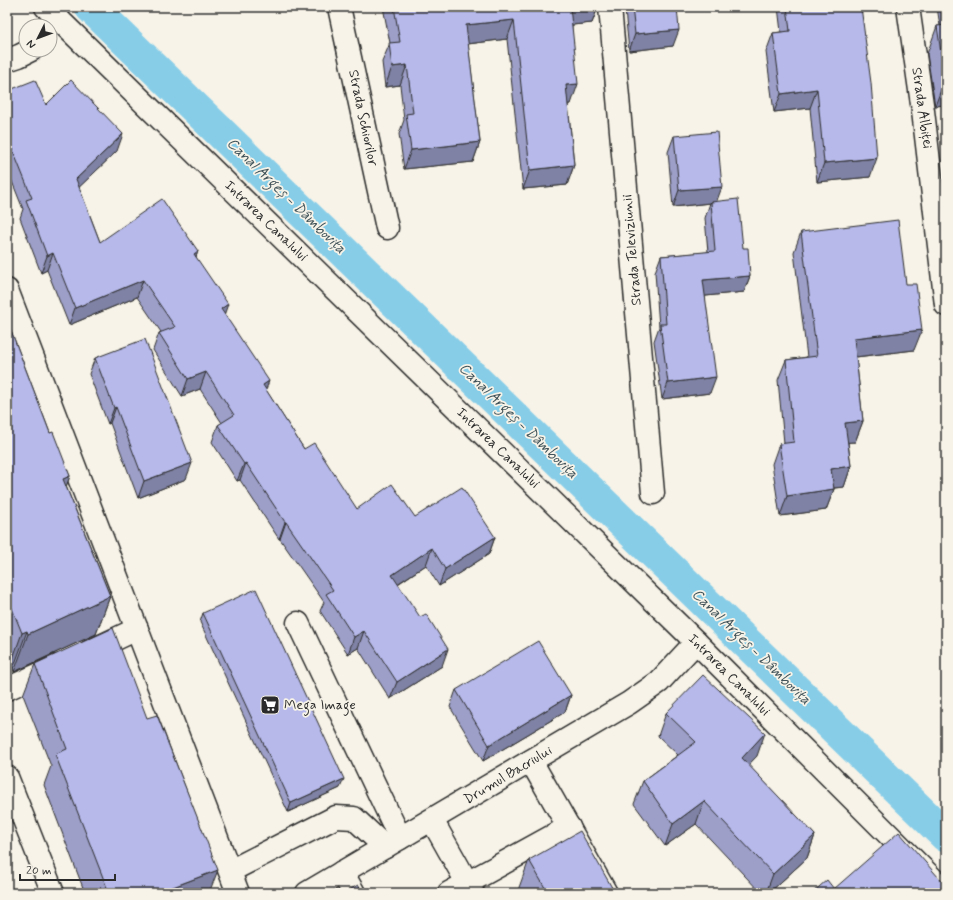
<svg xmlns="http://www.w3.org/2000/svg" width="953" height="900" font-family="Mynerve,sans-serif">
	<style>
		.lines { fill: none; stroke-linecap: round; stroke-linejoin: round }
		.canal { stroke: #87cde8; stroke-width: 33 }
		.minor-casing { stroke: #2b2b2b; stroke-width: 25 }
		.minor { stroke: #f7f3e8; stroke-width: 22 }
		.wall { fill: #9d9fc9; stroke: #2b2b2b }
		.shaded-wall { fill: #7f82a4; stroke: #2b2b2b }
		.building { fill: #b6b9ea; stroke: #2b2b2b }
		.labels { text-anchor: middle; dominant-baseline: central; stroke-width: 3.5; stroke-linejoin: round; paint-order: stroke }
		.street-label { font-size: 14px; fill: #2b2b2b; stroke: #f7f3e8 }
		.poi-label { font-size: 14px; fill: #2b2b2b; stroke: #f7f3e8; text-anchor: start }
		.water-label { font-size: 15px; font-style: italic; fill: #42545a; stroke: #f7f3e8 }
	</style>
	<rect width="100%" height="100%" fill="#f7f3e8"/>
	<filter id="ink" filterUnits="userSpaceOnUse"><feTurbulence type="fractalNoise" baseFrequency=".025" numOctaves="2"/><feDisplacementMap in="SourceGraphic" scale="8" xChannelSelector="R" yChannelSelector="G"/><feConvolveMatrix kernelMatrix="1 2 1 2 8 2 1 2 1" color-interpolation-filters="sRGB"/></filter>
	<g filter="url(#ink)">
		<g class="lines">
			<polyline class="canal" points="91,7 946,836"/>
			<defs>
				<g id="minor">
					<polyline points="46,7 696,642 946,892"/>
					<polyline points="339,7 387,228"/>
					<polyline points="610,7 653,493"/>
					<polyline points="908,7 923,111 946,305"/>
					<polyline points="7,60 19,56 31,50"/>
					<polyline points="7,290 238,893"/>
					<polyline points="298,623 400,838"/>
					<polyline points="90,651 137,629"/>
					<polyline points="7,689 57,666"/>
					<polyline points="531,761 606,893"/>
					<polyline points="7,777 53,893"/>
					<polyline points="432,820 473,893"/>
					<polyline points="230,871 336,817 354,818 385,847"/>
					<polyline points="342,872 354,893"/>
					<polyline points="307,893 629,703 659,682 696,642"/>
					<polyline points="449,893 569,827"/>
				</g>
			</defs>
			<use href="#minor" class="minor-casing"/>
			<use href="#minor" class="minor"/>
		</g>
		<g class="wall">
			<polygon points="383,7 598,7 592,23 572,25 571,104 568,104 574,165 567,185 523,189 507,39 468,44 480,142 473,162 404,169 399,134 404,120 400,85 385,87 382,62 390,43"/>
			<polygon points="626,7 677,7 673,46 629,51 625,10"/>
			<polygon points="778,7 861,7 870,177 817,182 810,108 774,112 766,52 773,33 781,32"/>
			<polygon points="937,7 946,7 946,105 935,106 927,54 937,26 940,26"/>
			<polygon points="7,91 46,105 117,151 79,187 100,242 198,251 196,257 224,314 266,390 304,449 357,509 415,517 495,537 489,554 439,586 426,565 398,584 442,666 390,699 358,648 348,654 320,611 324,602 280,539 279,539 240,480 237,481 212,442 218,425 222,423 200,389 182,396 153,350 159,333 161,332 137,297 69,325 47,270 41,273 20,218 23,209 7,169"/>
			<polygon points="674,136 716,201 743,248 750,276 744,292 705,296 710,393 662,399 654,341 659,327 655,272 661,256 708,252 705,218 710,203 673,207 668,152"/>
			<polygon points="801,232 914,350 856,357 863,421 855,442 848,442 851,466 844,487 834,488 834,489 826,510 780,516 772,464 779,444 784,443 778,380 786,360 807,357 794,252"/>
			<polygon points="7,298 11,309 7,320 50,433 70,476 66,486 110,596 96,634 14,672 13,669 8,672 7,669"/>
			<polygon points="95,358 186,479 138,498 110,423 108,424 89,374"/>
			<polygon points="203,613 340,788 288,812 200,622"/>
			<polygon points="35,664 209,893 85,893 44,785 51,766 23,695"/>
			<polygon points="456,690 571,695 565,712 483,761 450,707"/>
			<polygon points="666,713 757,756 748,765 815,835 807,858 769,893 761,893 696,824 665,846 634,804 643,781 678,755 658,736"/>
			<polygon points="529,860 615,893 517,893"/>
		</g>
		<g class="shaded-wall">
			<polygon points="570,7 598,7 592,23 563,26"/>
			<polygon points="514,20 507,39 459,45 466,25"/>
			<polygon points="679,30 673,46 629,51 635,34"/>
			<polygon points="407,65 400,85 385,87 392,67"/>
			<polygon points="945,79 946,79 946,105 935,106"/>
			<polygon points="578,84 571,104 559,105 566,85"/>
			<polygon points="817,89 810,108 774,112 781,94"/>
			<polygon points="123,134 117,151 70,196 76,179"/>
			<polygon points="480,142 473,162 404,169 411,150"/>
			<polygon points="877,158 870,177 817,182 824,163"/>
			<polygon points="574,165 567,185 523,189 530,170"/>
			<polygon points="722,187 716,203 711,202 710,203 673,207 679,190"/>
			<polygon points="198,251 192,268 194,254"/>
			<polygon points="53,253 47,270 41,273 47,256"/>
			<polygon points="750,276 744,292 697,297 703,280"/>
			<polygon points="143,280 137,297 69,325 75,308"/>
			<polygon points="228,304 222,321 221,309"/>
			<polygon points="11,309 7,320 7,311"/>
			<polygon points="922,330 914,350 847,358 854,338"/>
			<polygon points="206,372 200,389 182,396 188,379"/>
			<polygon points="716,377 710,393 662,399 668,383"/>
			<polygon points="269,381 263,398 263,385"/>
			<polygon points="116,407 110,423 108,424 114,408"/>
			<polygon points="863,421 855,442 837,443 845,423"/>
			<polygon points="192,463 186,479 138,498 144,481"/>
			<polygon points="246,463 240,480 237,481 244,464"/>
			<polygon points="851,466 844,487 824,489 831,469"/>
			<polygon points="70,476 56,514 63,479"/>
			<polygon points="834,489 826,510 780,516 787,496"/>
			<polygon points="285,522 286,522 280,539 279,539"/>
			<polygon points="495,537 489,554 439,586 445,569"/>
			<polygon points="432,548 426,565 385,592 392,575"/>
			<polygon points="110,596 96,634 14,672 28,634"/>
			<polygon points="27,631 13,669 8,672 22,633"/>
			<polygon points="364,631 358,648 348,654 354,637"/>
			<polygon points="448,649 442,666 390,699 397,682"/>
			<polygon points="571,695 565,712 483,761 489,745"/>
			<polygon points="765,733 757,756 733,781 742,758"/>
			<polygon points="344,779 340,788 288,812 291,803"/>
			<polygon points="704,801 696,824 665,846 673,824"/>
			<polygon points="815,835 807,858 769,893 766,893 773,874"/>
			<polygon points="12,863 7,877 7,864"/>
			<polygon points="218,870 209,893 157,893"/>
		</g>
		<g class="building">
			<polygon points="394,7 570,7 578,84 566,85 574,165 530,170 514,20 466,25 480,142 411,150 406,114 413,113 407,65 392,67 389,43 400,42"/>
			<polygon points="632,7 677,7 679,30 635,34"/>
			<polygon points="787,7 861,7 871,83 877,158 824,163 817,89 781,94 773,33 790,31"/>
			<polygon points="946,25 946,79 945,79 937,26"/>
			<polygon points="35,80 46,105 71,80 123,134 76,179 100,242 162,199 198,251 194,254 228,304 221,309 269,381 263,385 304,449 314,443 357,509 392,484 415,517 462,487 495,537 445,569 432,548 392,575 420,617 426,614 448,649 397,682 364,631 354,637 326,594 333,590 286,522 285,522 246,463 244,464 218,425 234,415 206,372 188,379 159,333 175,327 143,280 75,308 53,253 47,256 26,200 32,198 7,136 7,91"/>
			<polygon points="717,132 722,187 679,190 674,136"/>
			<polygon points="738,199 743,248 748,248 750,276 703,280 716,377 668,383 660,324 666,324 661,256 715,251 711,202"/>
			<polygon points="898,220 906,284 916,284 922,330 854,338 863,421 845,423 851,466 831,469 834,489 787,496 779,444 794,442 786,360 817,356 801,232"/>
			<polygon points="7,298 11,309 7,311"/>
			<polygon points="7,320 50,433 53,432 70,476 63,479 110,596 28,634 27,631 22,633 7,596"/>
			<polygon points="145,339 192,463 144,481 116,407 114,408 95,358"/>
			<polygon points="256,589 344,779 291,803 203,613"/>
			<polygon points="113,628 147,718 157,715 218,870 157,893 109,893 55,754 67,749 35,664"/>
			<polygon points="538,641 571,695 489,745 456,690"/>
			<polygon points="703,675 765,733 742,758 815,835 773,874 704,801 673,824 643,781 696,742 666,713"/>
			<polygon points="580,831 615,893 548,893 529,860"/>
			<polygon points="899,832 946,886 946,893 812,893 827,880 834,889"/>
			<polygon points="7,847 12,863 7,864"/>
			<polygon points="358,885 363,893 344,893"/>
			<polygon points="483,889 485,893 476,893"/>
		</g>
	</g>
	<defs>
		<symbol id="supermarket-square" viewBox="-11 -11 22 22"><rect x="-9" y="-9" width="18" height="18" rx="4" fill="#2b2b2b" stroke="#f7f3e8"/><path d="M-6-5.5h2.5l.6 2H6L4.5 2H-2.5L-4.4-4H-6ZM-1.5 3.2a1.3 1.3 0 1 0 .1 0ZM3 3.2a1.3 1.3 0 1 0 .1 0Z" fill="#fff"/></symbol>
	</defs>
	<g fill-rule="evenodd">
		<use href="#supermarket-square" x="259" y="694" width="22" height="22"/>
	</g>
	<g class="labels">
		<g class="street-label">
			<text transform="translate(922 108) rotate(82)">Strada Albiței</text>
			<text transform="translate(363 118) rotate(78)">Strada Schiorilor</text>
			<text transform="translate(266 221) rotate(44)">Intrarea Canalului</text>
			<text transform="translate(632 250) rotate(-95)">Strada Televiziunii</text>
			<text transform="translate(498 448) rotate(44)">Intrarea Canalului</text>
			<text transform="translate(729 675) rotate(45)">Intrarea Canalului</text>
			<text transform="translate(508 775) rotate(-31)">Drumul Bacriului</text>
		</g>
		<g class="poi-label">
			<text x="284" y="705">Mega Image</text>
		</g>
		<g class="water-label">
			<text transform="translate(286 196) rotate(44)">Canal Argeș - Dâmbovița</text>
			<text transform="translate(518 421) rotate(44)">Canal Argeș - Dâmbovița</text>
			<text transform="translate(751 647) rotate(44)">Canal Argeș - Dâmbovița</text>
		</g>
	</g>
	<rect width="953" height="900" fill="none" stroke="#f7f3e8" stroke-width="24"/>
	<rect x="12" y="12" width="929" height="876" fill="none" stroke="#2b2b2b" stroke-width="1.5" filter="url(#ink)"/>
	<g transform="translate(38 38) rotate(228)"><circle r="19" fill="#f7f3e8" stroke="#a5a39c"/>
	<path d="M0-3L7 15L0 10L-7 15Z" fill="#2b2b2b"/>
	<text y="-6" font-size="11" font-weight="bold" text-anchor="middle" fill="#2b2b2b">N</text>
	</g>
	<path d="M20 874v6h95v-6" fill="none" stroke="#2b2b2b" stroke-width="2"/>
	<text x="26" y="874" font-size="12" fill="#2b2b2b" stroke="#f7f3e8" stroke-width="3" paint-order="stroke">20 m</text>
</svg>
